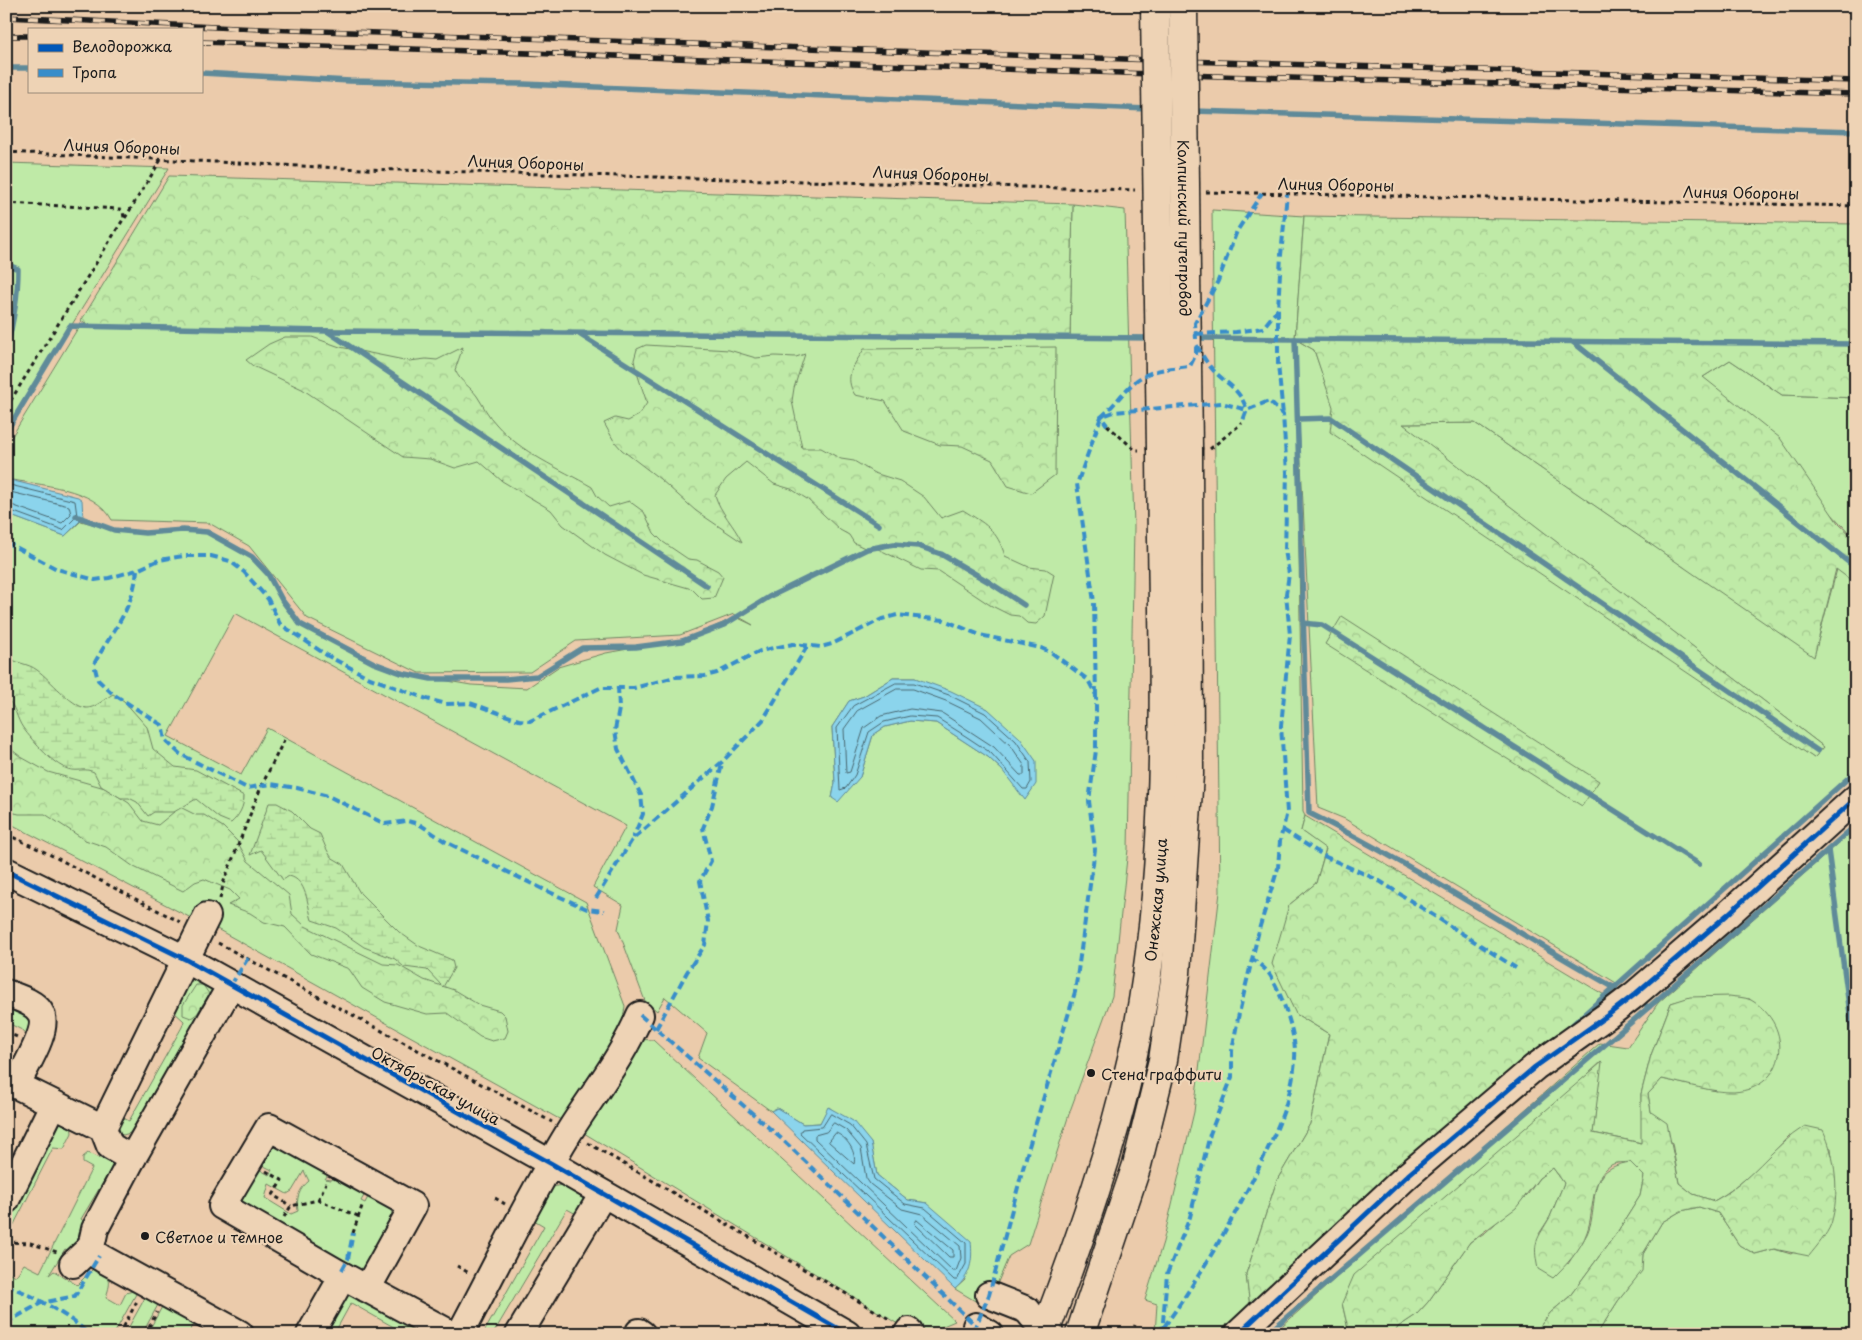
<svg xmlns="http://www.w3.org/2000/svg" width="1862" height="1340" font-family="'Playpen Sans',sans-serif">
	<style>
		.green { fill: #bfeaa7; stroke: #6e8362; fill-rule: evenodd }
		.forest { fill: url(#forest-crowns); stroke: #6e8362 }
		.wetland { fill: url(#wetland-marsh); stroke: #6e8362 }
		.water { fill: #8bd4ec; stroke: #5f8a99 }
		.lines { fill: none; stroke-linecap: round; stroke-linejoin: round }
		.shore { stroke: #48666f; stroke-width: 1 }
		.stream { stroke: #5f8a99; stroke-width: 5.5 }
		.minor-casing { stroke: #1c1c1c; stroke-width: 30 }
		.major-casing { stroke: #1c1c1c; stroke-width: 31 }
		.path { stroke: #1c1c1c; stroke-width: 3; stroke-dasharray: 4 4; stroke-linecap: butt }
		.minor { stroke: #eed3b5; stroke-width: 26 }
		.major { stroke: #eed3b5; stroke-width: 28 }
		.rail-casing { stroke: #1c1c1c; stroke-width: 5.5 }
		.rail { stroke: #eed3b5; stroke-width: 4; stroke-dasharray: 11; stroke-linecap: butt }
		.major-bridge-casing { stroke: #1c1c1c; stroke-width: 31; stroke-linecap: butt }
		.major-bridge { stroke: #eed3b5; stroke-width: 28 }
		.quiet { stroke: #388dca; stroke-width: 4; stroke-dasharray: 8 4; stroke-linecap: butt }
		.cycleway-casing { stroke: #eed3b5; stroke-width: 8 }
		.cycleway { stroke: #0057b8; stroke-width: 5 }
		.poi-dot { fill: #1c1c1c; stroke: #eed3b5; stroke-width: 2 }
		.labels { text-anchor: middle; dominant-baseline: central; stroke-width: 4.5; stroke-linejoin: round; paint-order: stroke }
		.street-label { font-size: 15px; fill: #1c1c1c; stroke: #eed3b5 }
		.poi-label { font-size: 15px; fill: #1c1c1c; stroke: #eed3b5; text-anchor: start }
	</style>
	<defs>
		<pattern id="forest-crowns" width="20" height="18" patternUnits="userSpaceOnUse" patternTransform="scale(1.25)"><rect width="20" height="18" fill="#bfeaa7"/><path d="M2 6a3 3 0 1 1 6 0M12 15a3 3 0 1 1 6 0" fill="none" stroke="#a4c88f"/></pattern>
		<pattern id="wetland-marsh" width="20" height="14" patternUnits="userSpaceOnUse" patternTransform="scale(1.25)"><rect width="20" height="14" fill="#bfeaa7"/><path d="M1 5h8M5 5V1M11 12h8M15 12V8" fill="none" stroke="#a4c88f"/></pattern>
	</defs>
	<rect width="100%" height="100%" fill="#ebcbab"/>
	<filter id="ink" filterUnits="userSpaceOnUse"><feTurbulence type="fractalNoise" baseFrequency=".02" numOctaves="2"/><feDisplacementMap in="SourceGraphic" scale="10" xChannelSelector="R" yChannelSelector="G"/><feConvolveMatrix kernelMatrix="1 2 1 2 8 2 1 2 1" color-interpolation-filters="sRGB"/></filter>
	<g filter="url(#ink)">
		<g class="green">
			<polygon points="6,163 169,168 6,431"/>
			<path d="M1073,204L1125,210L1134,527L1128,849L1112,996L1070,1111L1028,1244L1009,1256L987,1308L955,1289L965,1280L927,1203L908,1200L877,1175L871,1143L829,1107L820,1123L803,1124L777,1108L771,1111L698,1058L707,1033L665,997L657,1011L645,1001L618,929L623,905L593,887L626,826L235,613L168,736L241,775L267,728L586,902L625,1006L620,1040L561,1120L208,924L214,909L200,904L193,919L11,824L6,823V514L65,536L81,521L114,530L145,533L183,530L207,532L252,557L268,574L282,600L300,624L374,663L401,673L471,685L527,688L558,667L606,653L689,638L736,617L753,625L734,614L680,635L576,641L530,672L419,673L307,618L249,546L209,523L112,520C95,487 39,485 6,479V446L78,328L1070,338ZM893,678H915L988,709L1036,761L1002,770L988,757L936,723L910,721L885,727L873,735L860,777L832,798L835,783L832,727L849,701L864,696Z"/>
			<polygon points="1212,210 1304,216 1295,339 1314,350 1334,407 1814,758 1824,747 1402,424 1475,423 1814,656 1837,569 1856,584 1856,770 1618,984 1345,819 1318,808 1296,362 1303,812 1305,816 1301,831 1326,848 1316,883 1289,905 1296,1014 1329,1034 1310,1124 1277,1180 1246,1274 1251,1315 1231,1334 1155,1334 1157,1304 1145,1300 1163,1242 1194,1112 1220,892"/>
			<polygon points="1730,360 1782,395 1856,398 1856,540 1703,377"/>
			<path d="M1856,828V1334H1597L1618,1301L1641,1271L1643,1254L1662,1222L1681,1211L1699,1207L1718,1213L1739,1245L1755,1254L1774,1249L1791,1254L1830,1226L1835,1185L1831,1148L1789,1136C1766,1160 1743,1185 1714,1201L1693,1194L1679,1183L1672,1143L1651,1112L1648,1094L1662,1079L1717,1091L1750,999C1723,996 1697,995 1671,1003L1651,1055L1641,1094L1642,1143L1593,1133L1601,1062L1342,1303L1348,1329L1346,1334H1273L1600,1043L1628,1047L1658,1003Z"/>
			<polygon points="192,977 217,987 201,1011 130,1133 123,1135 113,1131 118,1115 129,1121 182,1027 184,1021 173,1011"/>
			<polygon points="6,1007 26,1016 30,1021 29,1040 25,1039 27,1035 24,1031 8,1023 6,1027"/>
			<polygon points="636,1039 653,1040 955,1321 936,1329 911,1332 579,1130"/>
			<polygon points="62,1121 71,1123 72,1133 64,1149 53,1148 6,1240 6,1218 53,1124"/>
			<path d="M274,1145H281L330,1172L325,1179L331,1180L334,1174L366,1192L361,1201L365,1203L369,1195C381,1201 394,1204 392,1220L365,1269L356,1273L237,1200L255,1167L269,1175L272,1170L258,1163L266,1148ZM304,1171L309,1181C299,1189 296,1198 298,1211L291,1214L265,1198L269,1184L287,1194L292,1191Z"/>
			<path d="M88,1153L114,1164L81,1219L89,1226L74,1254L65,1249L49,1275L54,1271L77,1285L95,1267C111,1277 112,1279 106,1297L120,1305L126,1293L133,1291L136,1294L114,1334H6V1271L16,1276L24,1264L40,1272L92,1168L83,1163V1157Z"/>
			<path d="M1630,1162L1644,1176L1640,1196L1618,1231L1569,1297L1551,1312L1534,1334H1394L1398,1327L1416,1315L1428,1302L1470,1242L1486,1232L1528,1194L1539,1178L1553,1168L1564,1183L1550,1217L1539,1234L1568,1264C1574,1254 1582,1244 1587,1234C1601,1202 1582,1170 1630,1162Z"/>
			<path d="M561,1185C573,1188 580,1192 586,1202L578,1215L567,1209L493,1334H483L544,1226L534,1220L553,1187Z"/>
			<polygon points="345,1290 424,1334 406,1334 351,1303 334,1334 321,1334"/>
			<polygon points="146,1296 159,1303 142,1334 125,1334"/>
			<polygon points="163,1305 195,1323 188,1334 147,1334"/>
		</g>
		<g class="forest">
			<polygon points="169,176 1073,204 1070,338 91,326 81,321"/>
			<polygon points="1304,216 1856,224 1856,398 1782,395 1730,360 1703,377 1780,438 1838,523 1856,540 1856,584 1836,569 1814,657 1475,423 1403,424 1824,747 1814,758 1330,432 1333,407 1314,350 1295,339"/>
			<path d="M285,337H312L340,347L409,361L426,359L437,360L463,347L455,370C461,383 469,385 477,396C483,405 488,416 496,424C521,453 559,468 592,487L597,496L609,507L629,501L644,512L654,533L663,542L688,559L697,560L718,571L723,577L714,598L702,599L692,589L643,575L605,555L563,525L551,510L502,481L479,461L455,468L430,459L403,457L302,389L253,366L246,360L269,344Z"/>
			<path d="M646,345L729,350L756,358L775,356L796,357L805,354L794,388L792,401L802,448H821L841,459L854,461L874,473L900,481L924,497L941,518L963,510C985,524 997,529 1005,556L1029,567L1046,569L1054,574L1045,616L1036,624L1027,623L1019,616L1010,615L990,605L939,571L921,570L876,548L867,549L854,543L849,535L840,530L807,499L791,489L774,484L746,462L726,479L715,495C720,512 734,525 742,542L696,511L660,479L622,450L614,441L604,423L615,418L628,421L639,415L647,403L636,370L634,360L637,349Z"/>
			<path d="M1056,347L1055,475L1031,493L1008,486L992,460L962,446L940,445L904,431L885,401L855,395C843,376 854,366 864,349Z"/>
			<polygon points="1342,616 1599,781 1582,806 1325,644"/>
			<polygon points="6,722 12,750 21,757 48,772 105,788 129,803 143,821 158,825 180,807 196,815 204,815 223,827 237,841 248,861 289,895 292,914 305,926 383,964 398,965 424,980 454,990 479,1005 500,1011 505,1016 508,1031 505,1038 492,1041 480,1037 447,1013 427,1014 385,1002 362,988 349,969 311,954 285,927 264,922 250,913 228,905 239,899 230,890 204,879 195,882 183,891 134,867 106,847 85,840 45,814 19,814 6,811"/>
			<polygon points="1305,816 1606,996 1401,1176 1251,1315 1246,1274 1277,1180 1310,1124 1329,1034 1296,1014 1272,964 1289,905 1316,883 1326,849 1301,831"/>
			<polygon points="196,985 203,985 209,994 197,1014 191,1018 183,1015 183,1005"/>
			<path d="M1729,996C1735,997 1745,997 1751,1000C1795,1026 1788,1088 1734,1092C1714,1093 1683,1083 1662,1079L1648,1094L1651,1112L1667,1123L1679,1183L1693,1194L1714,1201C1750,1183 1771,1147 1805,1126L1823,1130C1836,1157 1840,1194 1831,1224C1827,1235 1816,1247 1809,1256L1774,1249L1755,1254L1739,1245L1718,1213L1699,1207L1681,1211L1662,1222L1643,1254L1642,1271L1618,1301L1597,1334H1534L1551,1312L1569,1297L1618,1231L1640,1196L1644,1176L1630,1162C1625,1163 1616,1162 1611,1165C1589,1180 1595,1210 1587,1232C1581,1250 1566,1265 1553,1278L1538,1269C1532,1241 1537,1240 1550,1217C1555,1206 1559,1194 1564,1183L1553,1168L1539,1178L1516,1208L1470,1242L1428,1302L1416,1315L1398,1327L1394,1334H1346L1348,1329L1342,1303L1354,1275L1602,1062L1593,1133L1641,1143V1094L1651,1055L1671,1003L1690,997Z"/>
		</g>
		<g class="wetland">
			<path d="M6,656C16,664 28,663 37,670C50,679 71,706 86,708C94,709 106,698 113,694L124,701L147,727L153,749L175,767L196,770L244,796C244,807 239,816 231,823L219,818L196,799L174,812H154L148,816L137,802L129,798H121L101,786L94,772C85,768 81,771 72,770C55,768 33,741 23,728C16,718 16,706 6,698Z"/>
			<path d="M269,803H277L292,811L310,829L320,834L326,848L331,857L343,864L360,893L399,932L419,946L452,960L454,968L443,987L427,970L404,967L395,959L364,947L336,928L312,920C307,904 307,880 289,876L283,880L261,850L250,855Z"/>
		</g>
		<g class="water">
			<polygon points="6,479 78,497 82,500 83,518 65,536 6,514"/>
			<polygon points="893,678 915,678 951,691 988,709 1020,738 1036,761 1036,784 1025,800 1002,770 988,757 936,723 910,721 885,727 873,735 860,777 838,802 832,798 835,783 832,727 849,701 864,696"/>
			<path d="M828,1107L853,1121L871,1143L877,1175L908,1200L927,1203L971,1241C973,1261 971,1275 955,1289L771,1111L777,1108L803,1124L820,1123Z"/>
		</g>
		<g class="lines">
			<g class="shore">
				<polyline points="6,484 75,501 77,516 63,530 6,509"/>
				<polyline points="6,491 69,506 71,514 62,523 6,503"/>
				<polygon points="896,683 914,683 949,695 985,713 1016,741 1030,762 1031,782 1027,789 1023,789 991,753 967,737 937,718 910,716 884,722 869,732 855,775 846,788 840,790 837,728 853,706"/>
				<polygon points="897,689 913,689 946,701 981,718 1011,746 1024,765 1024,775 1020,775 994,747 942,713 910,709 881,716 864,728 850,772 846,773 844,729 857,711"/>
				<polygon points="831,1114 850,1125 866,1145 874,1179 905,1204 925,1208 966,1243 966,1264 957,1280 954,1280 800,1133 802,1129 822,1127"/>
				<polygon points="834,1123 846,1130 861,1148 866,1178 870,1184 902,1209 922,1214 960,1246 961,1258 956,1271 953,1271 815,1139 815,1135 826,1132"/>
				<path d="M836,1133C847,1137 857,1153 854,1164L829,1142Z"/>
				<polygon points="917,1220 953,1250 953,1257 949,1257 915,1224"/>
			</g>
			<g class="stream">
				<polyline points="6,68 29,68"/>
				<polyline points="201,73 350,81 523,84 1148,109"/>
				<polyline points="1193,111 1856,131"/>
				<path d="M6,264L18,269C18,296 13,324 6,350"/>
				<polyline points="327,331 707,586"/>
				<polyline points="579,334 879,525"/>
				<polyline points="1194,338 1856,344"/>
				<path d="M1295,339L1309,813C1414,865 1513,931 1615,988"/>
				<polyline points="1573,342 1856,568"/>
				<polyline points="1298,419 1331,418 1818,751"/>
				<polyline points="6,432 70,326 327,331 1152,338"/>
				<polyline points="76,516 114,530 145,533 183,530 207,532 252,557 268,574 282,600 300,624 374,663 401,673 431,679 506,679 537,676 582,648 636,647 682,641 724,625 769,597 867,549 894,544 918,546 941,554 989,582 1024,605"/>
				<polyline points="1303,623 1322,625 1699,864"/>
				<polyline points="1828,850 1856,1058"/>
				<polyline points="1647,1006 1649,1007 1856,825"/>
				<polyline points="1570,1027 1856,771"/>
				<polyline points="1267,1334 1649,1007"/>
			</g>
			<defs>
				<g id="minor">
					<polyline points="6,871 187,960 552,1164 847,1334"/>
					<polyline points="231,985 132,1159 95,1229 91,1247 95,1254 103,1259 240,1334"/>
					<path d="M6,993C16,997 34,1002 40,1012C51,1028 24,1068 17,1084"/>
					<polyline points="6,1080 103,1128 110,1146 132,1159"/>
					<polyline points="103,1128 207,916"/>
					<polyline points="6,1200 53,1105"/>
					<polyline points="73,1264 91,1247"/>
					<polyline points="367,1289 413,1206 269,1127 222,1206 338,1273 451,1334"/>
					<polyline points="989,1295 1027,1310 1045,1332 1050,1334"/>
					<polyline points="976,1326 990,1334"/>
					<polyline points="310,1334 343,1276"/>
					<path d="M460,1334C496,1267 529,1197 569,1132C594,1092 621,1060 640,1015"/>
					<polyline points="519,1334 603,1194"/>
					<polyline points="638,1334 639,1332 642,1334"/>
					<polyline points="907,1334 909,1331"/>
					<polyline points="1238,1334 1408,1175 1535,1067 1608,1015 1634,995 1727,915 1856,798"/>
				</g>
				<g id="major">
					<path id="s1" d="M1044,1334C1079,1243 1112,1149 1133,1054C1175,856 1162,651 1161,450"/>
					<polyline points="1080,1334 1137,1165 1163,1060 1176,973 1189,774 1188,450"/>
				</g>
			</defs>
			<use href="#minor" class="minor-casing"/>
			<use href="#major" class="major-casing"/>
			<g class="path">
				<polyline points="6,152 362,169 1135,190"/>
				<polyline points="1206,192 1856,206"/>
				<polyline points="6,203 120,209 123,211 124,218 6,408"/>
				<polyline points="125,218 162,158"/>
				<polyline points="1107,425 1135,450 1139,450"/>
				<polyline points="1210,449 1242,423"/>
				<polyline points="6,834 45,852 180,922"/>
				<polyline points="220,899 224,881 261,787 285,738"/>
				<polyline points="218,943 552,1122"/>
				<polyline points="6,1032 17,1037"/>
				<polyline points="588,1143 891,1320"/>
				<polyline points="266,1171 282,1180 273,1195 291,1206"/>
				<polyline points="495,1198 505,1204"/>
				<polyline points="318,1200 326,1183"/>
				<polyline points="284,1217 291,1206 318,1200 358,1216"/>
				<polyline points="353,1233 363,1203"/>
				<polyline points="6,1242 30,1243 57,1252"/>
				<polyline points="457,1266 469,1273"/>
				<polyline points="120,1334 137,1301"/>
				<polyline points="145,1334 157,1312"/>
				<polyline points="1132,1334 1135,1325"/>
			</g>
			<use href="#minor" class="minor"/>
			<use href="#major" class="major"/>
			<defs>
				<g id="rail">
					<polyline points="6,17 236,28 1182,61 1856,81"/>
					<polyline points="6,36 29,36"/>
					<polyline points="201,42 1182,75 1856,94"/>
				</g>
			</defs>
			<use href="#rail" class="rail-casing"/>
			<use href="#rail" class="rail"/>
			<defs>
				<g id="major-bridge">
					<polyline points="1155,6 1161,450"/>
					<path id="s2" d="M1183,6L1188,450"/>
				</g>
			</defs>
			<use href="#major-bridge" class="major-bridge-casing"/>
			<use href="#major-bridge" class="major-bridge"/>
			<g class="quiet">
				<polyline points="1278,309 1278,364 1283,415"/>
				<polyline points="1196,334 1236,332 1263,328 1278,309 1281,255 1287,194"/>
				<polyline points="1196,339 1195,323 1218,281 1237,231 1262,193"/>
				<polyline points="1106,415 1114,412 1222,403 1247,410"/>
				<path d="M1101,417C1114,406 1124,390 1137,380C1152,369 1172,368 1190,366L1196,354V344C1201,353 1207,364 1214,371C1229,386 1239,388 1247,410"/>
				<polyline points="6,542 57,569 95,580 109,578 137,570 159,560 183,556 211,556 230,561 244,572 268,599 280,624 328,656 370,678 427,699 446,704 470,703 519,720 530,721 600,688 634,688 675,677 705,676 717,673 760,651 773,648 793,644 821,647 832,644 882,619 897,615 944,620 980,635 1041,648 1052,653 1088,680 1096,695 1096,750 1089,801 1095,849 1075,992 1028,1150 989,1295 976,1326 963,1334"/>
				<path d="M137,570C133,610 112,631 94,664L98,680L113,694L162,725L165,740L180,754L247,788L271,784L297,788L328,796L385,824L407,821L419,824L446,842L547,891L587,909L604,911"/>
				<polyline points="618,686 619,709 615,730 618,749 641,795 643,814 633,838"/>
				<polyline points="1096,695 1094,602 1077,484 1101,417 1107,425"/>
				<polyline points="1283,830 1326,857 1378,880 1516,968"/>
				<polyline points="596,898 632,840 722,762 763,720 808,645"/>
				<polyline points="231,985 248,958"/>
				<polyline points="640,1015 784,1141 976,1326"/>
				<polyline points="656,1029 687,972 705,945 708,921 700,881 711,861 703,828 712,806 722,764"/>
				<polyline points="342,1270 348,1259 353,1233"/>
				<path d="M6,1286C25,1290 75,1319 88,1334"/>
				<polyline points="6,1323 41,1303 75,1296 99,1256"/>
				<path d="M1164,1327C1201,1275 1233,1220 1261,1163C1277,1130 1293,1095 1295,1058C1297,1037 1282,994 1270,975C1266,969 1259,964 1253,959"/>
				<polyline points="909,1331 914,1334"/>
				<polyline points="1162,1334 1167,1274 1190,1217 1210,1134 1232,1077 1232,1051 1238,1018 1260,926 1278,868 1280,841 1287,812 1281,726 1290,635 1286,594 1289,574 1285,550 1287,472 1283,415 1269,401 1247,410 1242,423"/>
			</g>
			<defs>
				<g id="cycleway">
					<polyline points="6,871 187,960 552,1164 847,1334"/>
					<polyline points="1238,1334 1408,1175 1535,1067 1608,1015 1634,995 1727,915 1856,798"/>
				</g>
			</defs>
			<use href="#cycleway" class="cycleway-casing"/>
			<use href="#cycleway" class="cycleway"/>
		</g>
	</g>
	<g class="poi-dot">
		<circle cx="1091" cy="1073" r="5"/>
		<circle cx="145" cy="1236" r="5"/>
	</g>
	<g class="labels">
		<g class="street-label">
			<text transform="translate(122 146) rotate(2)">Линия Обороны</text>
			<text transform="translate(526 162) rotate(2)">Линия Обороны</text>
			<text transform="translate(931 173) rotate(2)">Линия Обороны</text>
			<text transform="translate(1336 184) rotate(1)">Линия Обороны</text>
			<text transform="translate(1741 192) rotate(1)">Линия Обороны</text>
			<text stroke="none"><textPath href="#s2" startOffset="222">Колпинский путепровод</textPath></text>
			<text stroke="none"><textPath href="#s1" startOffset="450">Онежская улица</textPath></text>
			<text transform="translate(436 1085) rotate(29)">Октябрьская улица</text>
		</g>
		<g class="poi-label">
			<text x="1101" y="1073">Стена граффити</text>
			<text x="155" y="1236">Светлое и темное</text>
		</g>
	</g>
	<rect width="1862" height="1340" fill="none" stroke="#eed3b5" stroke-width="25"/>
	<rect x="12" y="12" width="1837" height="1315" fill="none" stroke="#1c1c1c" stroke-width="2" filter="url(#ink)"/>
	<rect x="28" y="28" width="175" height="65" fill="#eed3b5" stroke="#9a8a78"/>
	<rect x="38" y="44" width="25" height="8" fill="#0057b8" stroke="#9a8a78"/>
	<text x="72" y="52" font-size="15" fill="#1c1c1c">Велодорожка</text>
	<rect x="38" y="69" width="25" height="8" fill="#388dca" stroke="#9a8a78"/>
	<text x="72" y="78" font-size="15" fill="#1c1c1c">Тропа</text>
</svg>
